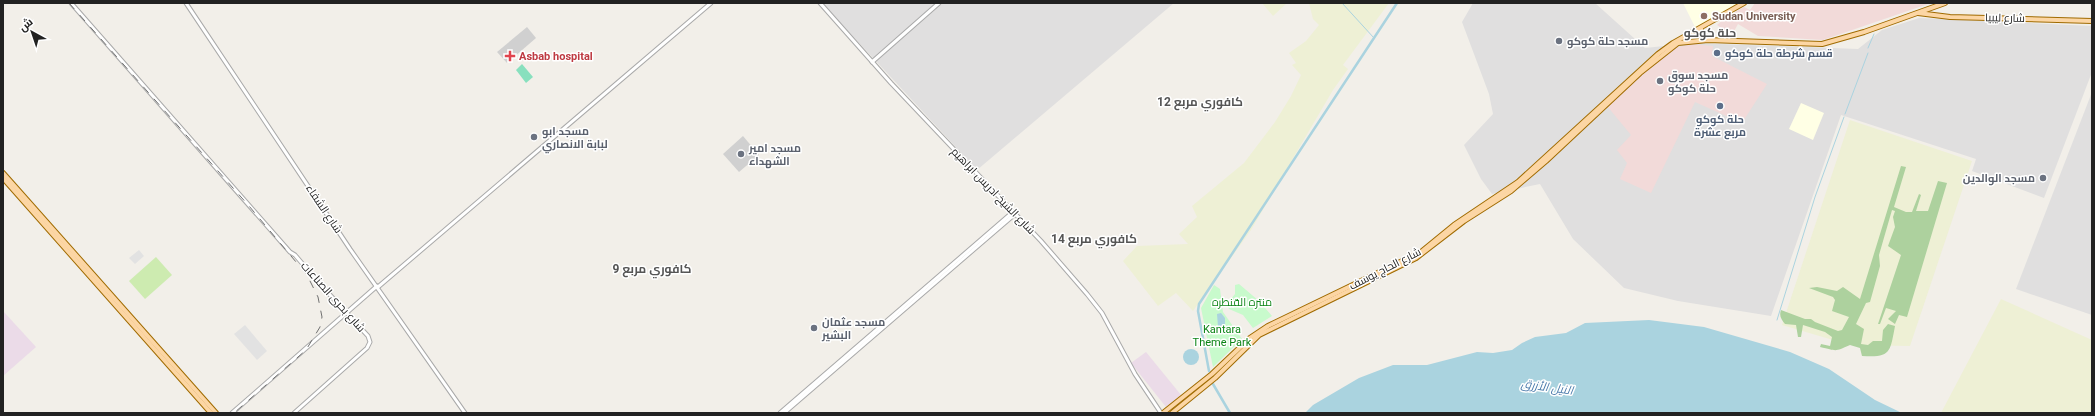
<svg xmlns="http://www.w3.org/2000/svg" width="2095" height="416" font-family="Roboto,Cairo,sans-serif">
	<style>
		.residential { fill: #e0dfdf }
		.commercial { fill: #f2dad9 }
		.industrial { fill: #ebdbe8 }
		.education { fill: #ffffe5 }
		.religious { fill: #d0d0d0 }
		.farmland { fill: #eef0d5 }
		.grass { fill: #cdebb0 }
		.forest { fill: #add19e }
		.park { fill: #c8facc }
		.pitch { fill: #88e0be }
		.parking { fill: #e2e2e2 }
		.water { fill: #aad3df }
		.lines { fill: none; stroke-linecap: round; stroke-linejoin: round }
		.stream { stroke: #aad3df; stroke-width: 1 }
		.canal { stroke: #aad3df; stroke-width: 2.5 }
		.minor-casing { stroke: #a9a9a9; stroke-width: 5 }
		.major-casing { stroke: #a06b00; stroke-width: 6 }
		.minor { stroke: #fff; stroke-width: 3 }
		.major { stroke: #fcd6a4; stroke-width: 4 }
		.rail { stroke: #707070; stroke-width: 1; stroke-dasharray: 8 8; stroke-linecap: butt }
		.education-dot { fill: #8d6e63; stroke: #fff; stroke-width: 1.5 }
		.worship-dot { fill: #6b7280; stroke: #fff; stroke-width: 1.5 }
		.service-dot { fill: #5c6f8a; stroke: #fff; stroke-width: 1.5 }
		.health-dot { fill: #e0444e; stroke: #fff; stroke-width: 1.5 }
		.labels { text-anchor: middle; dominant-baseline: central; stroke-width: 3; stroke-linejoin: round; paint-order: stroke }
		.education-label { font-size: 11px; font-weight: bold; fill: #785e54; stroke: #fff; text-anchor: start }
		.street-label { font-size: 11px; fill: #222; stroke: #fff }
		.worship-label { font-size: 11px; font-weight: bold; fill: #5b616d; stroke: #fff; text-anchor: start }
		.service-label { font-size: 11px; font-weight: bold; fill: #4e5e75; stroke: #fff; text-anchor: start }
		.health-label { font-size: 11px; font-weight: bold; fill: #be3a42; stroke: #fff; text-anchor: start }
		.park-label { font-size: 11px; fill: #0c8416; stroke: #fff }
		.neighbourhood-label { font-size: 12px; font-weight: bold; fill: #555; stroke: #fff }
		.water-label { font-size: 12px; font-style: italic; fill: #4a7aab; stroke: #fff }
	</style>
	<rect width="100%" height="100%" fill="#f2efe9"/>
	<g class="residential">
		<polygon points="822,3 1174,3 977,170"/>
		<polygon points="1473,3 1595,3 1645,48 1693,43 1858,49 1882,30 1919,18 2092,26 2092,72 2044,198 1972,171 1976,159 1841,115 1771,316 1678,301 1624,288 1573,239 1540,184 1492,194 1481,179 1464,145 1493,114 1489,94 1462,22"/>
		<polygon points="2092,92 2092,315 2016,289"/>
	</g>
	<g class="commercial">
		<polygon points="1755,3 1931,3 1823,40 1758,36 1738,24 1732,35 1717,25 1725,18 1744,7 1750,10"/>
		<polygon points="1693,44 1713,46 1712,56 1767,84 1742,123 1695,102 1651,193 1620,179 1627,163 1617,150 1631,135 1607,106 1672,48"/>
	</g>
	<g class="industrial">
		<polygon points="3,311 36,347 3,376"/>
		<polygon points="1146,352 1181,395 1166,407 1131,363"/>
	</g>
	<g class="education">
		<polygon points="1683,3 1739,3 1696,29"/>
		<polygon points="1801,103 1824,113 1813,140 1789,129"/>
	</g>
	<g class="religious">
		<polygon points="527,27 536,38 507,63 497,52"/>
		<polygon points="743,136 759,155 739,172 723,154"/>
	</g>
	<g class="farmland">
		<polygon points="1262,3 1287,3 1273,16"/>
		<polygon points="1309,3 1389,3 1343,65 1348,69 1333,90 1251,230 1193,311 1176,293 1158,306 1123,261 1137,246 1188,244 1179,234 1197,217 1192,206 1244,163 1275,122 1291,96 1301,75 1292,65 1296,63 1289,53 1306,41 1319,25 1313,19"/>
		<polygon points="1850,120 1972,161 1910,346 1850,345 1782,325"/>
		<polygon points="2001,299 2092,340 2092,413 1941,413"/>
	</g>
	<polygon class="grass" points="156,257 172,275 145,299 129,281"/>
	<path class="forest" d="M1901,166L1906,167L1894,207L1906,212H1912L1919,194L1921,195L1916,211H1928L1938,181L1947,183L1907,317L1899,315L1895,324L1888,319L1896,311L1886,308L1880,324H1878L1901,255L1888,246L1895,227L1893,217L1895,211L1892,210L1879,255L1880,266L1870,302L1866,303L1856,324L1864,329L1861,344L1868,345L1873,341H1882L1883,330L1888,324L1895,326C1890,352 1891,358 1862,356L1860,348L1850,345C1834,352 1838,351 1820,347L1821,344L1830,346L1832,337L1825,332L1803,325L1801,337H1798L1796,325L1785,324C1781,319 1779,316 1781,310L1805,319H1811L1815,322L1838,331L1842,330L1849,317L1832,311L1835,300L1833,297L1809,288L1817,287L1837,291L1843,287L1860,299Z"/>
	<g class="park">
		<polygon points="1239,284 1259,301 1272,316 1253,328 1243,315 1229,309 1227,304 1235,294 1235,285"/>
		<polygon points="1214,285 1220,289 1223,312 1242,339 1213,367 1201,308"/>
	</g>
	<polygon class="pitch" points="522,64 533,77 526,83 516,70"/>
	<g class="parking">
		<polygon points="139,250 144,256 135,264 129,258"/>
		<polygon points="245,325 267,351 257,360 234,334"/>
	</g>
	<g class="water">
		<polygon points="1221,313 1225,318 1225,324 1221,327 1218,327 1217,314"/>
		<polygon points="1649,320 1704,327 1790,352 1829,369 1875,400 1902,413 1305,413 1313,405 1359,378 1393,365 1427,365 1477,352 1493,353 1512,350 1522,343 1535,337 1566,333 1585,323"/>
		<circle cx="1191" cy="357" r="8"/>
	</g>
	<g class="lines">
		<g class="stream">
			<polyline points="1342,3 1374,38"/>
			<polyline points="1868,48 1874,34"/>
			<polyline points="1845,114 1868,53"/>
			<polyline points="1777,320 1815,197 1844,117"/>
		</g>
		<g class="canal">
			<polyline points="1209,371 1198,311 1199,304 1397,3"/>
			<polyline points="1213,384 1230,413"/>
		</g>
		<defs>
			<g id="minor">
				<polyline points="71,3 290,252 295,255 318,282 368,336 370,342 367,348 294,413"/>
				<polyline points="186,3 350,249 465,413"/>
				<polyline points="820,3 891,83 1041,241 1087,294 1102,313 1135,374 1161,413"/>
				<polyline points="872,62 939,3"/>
				<polyline points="378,287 711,3"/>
				<polyline points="232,413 377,286"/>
				<polyline points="780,413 1013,212"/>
				<polyline points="784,413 1015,214"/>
			</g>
			<g id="major">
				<polyline points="1918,13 1950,17 2092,21"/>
				<polyline points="1701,29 1698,35 1712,38"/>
				<polyline points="3,173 216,413"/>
				<polyline points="3,178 211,413"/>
				<polyline points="1163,413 1212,374 1250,338 1268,326 1421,252 1454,225 1518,182 1658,54 1673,43 1744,3"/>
				<polyline points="1172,413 1215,378 1259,335 1416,258 1464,221 1511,191 1546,161 1640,73 1678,43 1708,40 1822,44 1864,32 1945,3"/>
			</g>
		</defs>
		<use href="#minor" class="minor-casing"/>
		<use href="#major" class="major-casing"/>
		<use href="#minor" class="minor"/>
		<use href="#major" class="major"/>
		<polyline class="rail" points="69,3 249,206 307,275 318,297 322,317 320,327 306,350 234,413"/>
	</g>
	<circle class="education-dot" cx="1704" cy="16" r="4"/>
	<g class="worship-dot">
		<circle cx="1559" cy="41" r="4"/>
		<circle cx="1660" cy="81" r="4"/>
		<circle cx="534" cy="137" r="4"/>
		<circle cx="741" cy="154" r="4"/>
		<circle cx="2043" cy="178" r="4"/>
		<circle cx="814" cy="328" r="4"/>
	</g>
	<g class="service-dot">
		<circle cx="1717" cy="53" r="4"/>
		<circle cx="1720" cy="106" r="4"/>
	</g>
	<path class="health-dot" d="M508 50h4v4h4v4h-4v4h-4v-4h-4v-4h4z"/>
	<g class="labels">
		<g class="education-label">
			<text x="1712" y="16">Sudan University</text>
		</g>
		<g class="street-label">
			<text transform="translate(2005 18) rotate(1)">شارع ليبيا</text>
			<text transform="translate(993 191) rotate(46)">شارع الشيخ ادريس ابراهيم</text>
			<text transform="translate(324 209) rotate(56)">شارع الشفاء</text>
			<text transform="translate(1385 269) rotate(-27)">شارع الحاج يوسف</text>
			<text transform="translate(333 297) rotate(48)">شارع بحرى الصناعات</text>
		</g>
		<g class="worship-label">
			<text x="1567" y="41">مسجد حلة كوكو</text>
			<text x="1668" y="75">مسجد سوق<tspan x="1668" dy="13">حلة كوكو</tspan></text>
			<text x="542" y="131">مسجد ابو<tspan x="542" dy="13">لبابة الانصاري</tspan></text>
			<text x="749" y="148">مسجد امير<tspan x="749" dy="13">الشهداء</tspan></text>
			<text x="2035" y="178" text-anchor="end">مسجد الوالدين</text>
			<text x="822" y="322">مسجد عثمان<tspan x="822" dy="13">البشير</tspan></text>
		</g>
		<g class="service-label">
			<text x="1725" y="53">قسم شرطة حلة كوكو</text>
			<text x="1720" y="119" text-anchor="middle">حلة كوكو<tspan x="1720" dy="13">مربع عشرة</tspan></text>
		</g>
		<g class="health-label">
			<text x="519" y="56">Asbab hospital</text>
		</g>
		<g class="park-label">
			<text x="1242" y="302">منتره القنطره</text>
			<text x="1222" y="329">Kantara<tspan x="1222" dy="13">Theme Park</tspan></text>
		</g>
		<g class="neighbourhood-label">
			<text x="1710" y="33">حلة كوكو</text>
			<text x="1200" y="102">كافوري مربع 12</text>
			<text x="1094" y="239">كافوري مربع 14</text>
			<text x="652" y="269">كافوري مربع 9</text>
		</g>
		<g class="water-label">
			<text transform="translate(1547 387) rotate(8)">النيل الأزرق</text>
		</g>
	</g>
	<rect width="2095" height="416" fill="none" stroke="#222222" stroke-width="8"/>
	<g transform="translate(32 32) rotate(320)" stroke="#ffffff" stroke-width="3" paint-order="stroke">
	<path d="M0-3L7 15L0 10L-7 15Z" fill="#222222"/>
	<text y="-6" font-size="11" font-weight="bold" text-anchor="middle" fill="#222222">ش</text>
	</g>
</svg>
